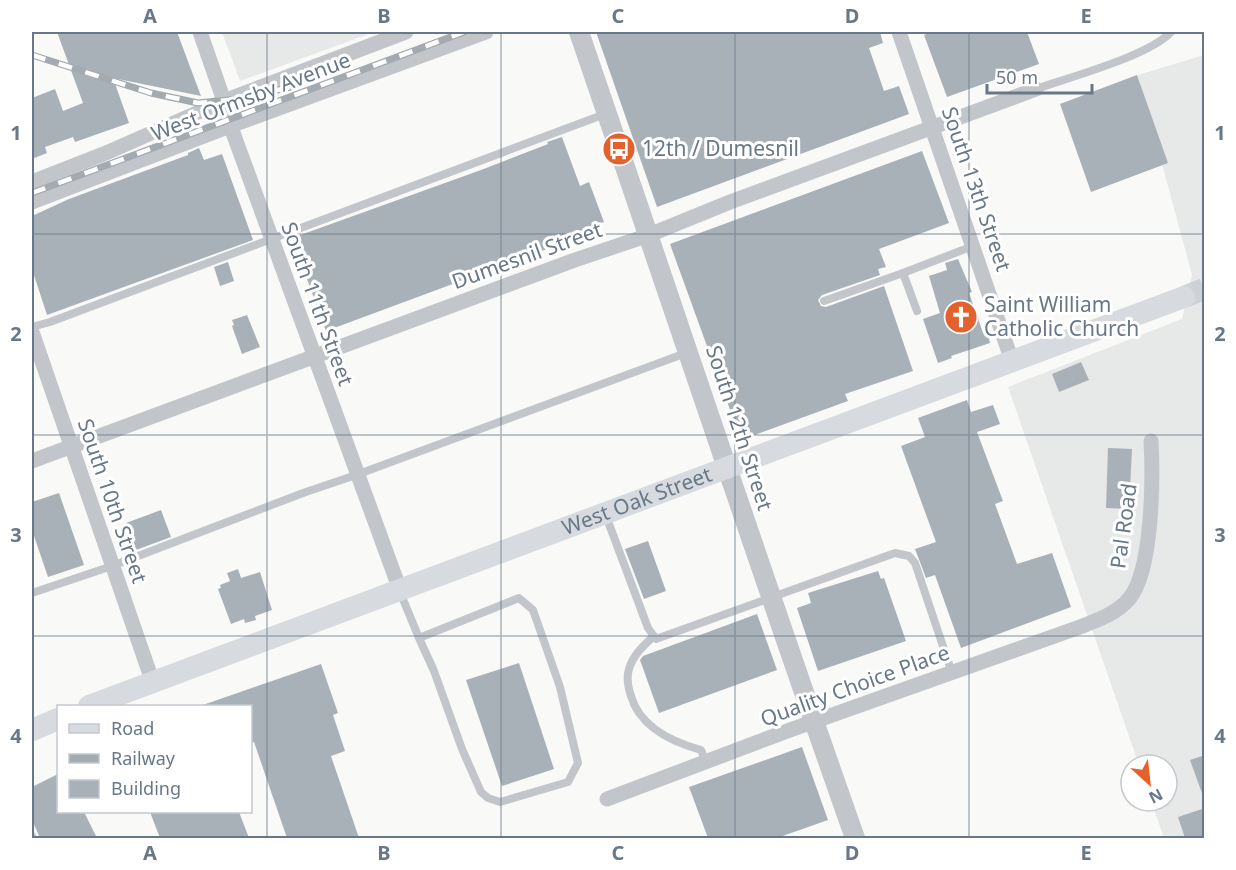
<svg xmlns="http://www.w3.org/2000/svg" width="1236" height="870" font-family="'Noto Sans',sans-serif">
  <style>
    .built { fill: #e7e8e8 }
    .building { fill: #a9b1b8 }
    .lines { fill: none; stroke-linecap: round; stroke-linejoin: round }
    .secondary-tunnel { stroke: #ced2d6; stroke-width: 22; stroke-dasharray: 22 11; stroke-linecap: butt }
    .service { stroke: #c2c6cb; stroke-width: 8 }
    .minor { stroke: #c2c6cb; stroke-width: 15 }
    .tertiary { stroke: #c2c6cb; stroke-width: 20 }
    .secondary { stroke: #d7dbdf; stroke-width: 22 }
    .rail-casing { stroke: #a3aab0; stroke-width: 7 }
    .rail { stroke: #fff; stroke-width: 4.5; stroke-dasharray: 14; stroke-linecap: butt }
    .grid { fill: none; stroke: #687888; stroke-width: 1.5; stroke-opacity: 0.55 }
    .labels { text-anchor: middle; stroke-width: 6; stroke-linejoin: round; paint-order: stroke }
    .street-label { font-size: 21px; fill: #687888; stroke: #fff }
    .poi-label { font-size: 21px; fill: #687888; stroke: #fff; text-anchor: start }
    .neatline { fill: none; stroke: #687888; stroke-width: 2 }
    .grid-label { font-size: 20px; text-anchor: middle; font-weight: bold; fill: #687888 }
  </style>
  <rect width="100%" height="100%" fill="#f9f9f7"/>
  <g class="built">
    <polygon points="222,32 374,32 240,81"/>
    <polygon points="1204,55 1204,838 1164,838 1151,801 1167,801 1167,765 1139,765 1008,387 1182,319 1192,275 1138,75"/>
  </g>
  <g class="building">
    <polygon points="57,32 177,32 201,96 113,78 129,123 75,142 73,137 45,147 47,153 32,159 32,98 55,89 63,111 83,103"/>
    <polygon points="596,32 880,32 883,43 869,48 884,91 899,86 909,114 657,207"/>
    <polygon points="932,32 1027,32 1039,64 947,97 924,35"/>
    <polygon points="1137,75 1168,163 1091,192 1060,104"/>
    <polygon points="562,137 580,186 589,182 604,222 594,225 598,234 583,239 582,236 326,331 292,238 481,170 548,144 547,142"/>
    <polygon points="199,148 204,160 222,154 253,240 47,315 32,269 32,216 69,199 188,155 188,153"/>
    <polygon points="922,151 949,223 879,249 886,267 878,269 880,275 822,295 818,300 821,306 826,307 884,286 913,371 845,394 848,401 741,440 670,244"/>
    <polygon points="958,259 972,292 969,293 983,333 987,331 990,343 951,356 952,358 938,363 923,319 940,313 929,276 947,270 945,263"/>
    <polygon points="228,262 234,281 220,286 214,267"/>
    <polygon points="247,315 260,347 242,354 232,326 234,325 232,320"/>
    <polygon points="1081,362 1089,380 1059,392 1052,374"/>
    <polygon points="967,400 971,412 993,405 1000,424 977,432 1003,501 995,504 1017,564 1052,553 1071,607 961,648 935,575 926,578 915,549 936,542 901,446 925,437 918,418"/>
    <polygon points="1108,448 1132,449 1129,509 1106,508"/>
    <polygon points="59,493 84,565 48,577 32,530 32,502"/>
    <polygon points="161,510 171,537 136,550 126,523"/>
    <polygon points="648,541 666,591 644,599 625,549"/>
    <polygon points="238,569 241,578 260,572 272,610 255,616 256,620 245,623 244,619 231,624 218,589 221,588 220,585 230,581 227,573"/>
    <polygon points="878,571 881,579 884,578 906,641 818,671 797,608 811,603 808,593"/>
    <polygon points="757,614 777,670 659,713 640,660 643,656"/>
    <polygon points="519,663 554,769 502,786 466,680"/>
    <polygon points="321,664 338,713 333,715 345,751 331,756 359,838 287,838 254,742 250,743 250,706 203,706 203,705"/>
    <polygon points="802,747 828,820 777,838 708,838 689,787"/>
    <polygon points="1202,756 1204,763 1204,796 1203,796 1190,760"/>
    <polygon points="58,774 58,812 84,812 97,838 40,838 32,820 32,787"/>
    <polygon points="1202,809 1204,815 1204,838 1185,838 1178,817"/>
    <polygon points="150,812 239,812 249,838 160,838"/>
  </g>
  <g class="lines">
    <polyline class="secondary-tunnel" points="1184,297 1204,289"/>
    <g class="service">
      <path d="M1036 89C1070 77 1149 56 1171 32"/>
      <polyline points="824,301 903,273"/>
      <polyline points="917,311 903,273 973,246"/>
      <polyline points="32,327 50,322 605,114"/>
      <polyline points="606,516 648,628 656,639 895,553 909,556 915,563 952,673"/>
      <polyline points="400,592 419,638 519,598 533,610 560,687 578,763 568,782 500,802 488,798 481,792 462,749 434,671 419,638"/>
      <polyline points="32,593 112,566 303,493 356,475 686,353"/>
      <path d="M654 636C644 645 633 655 629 669 626 678 628 687 631 696 640 727 672 742 701 750L706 762"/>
      <polyline points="32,836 33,838"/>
    </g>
    <g class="minor">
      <polyline points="200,32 224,101 228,119 400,590"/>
      <polyline points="899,32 1012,361"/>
      <polyline points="32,182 106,153 224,101 406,32"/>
      <polyline points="32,202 230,126 486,32"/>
      <polyline points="32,332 153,683"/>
      <polyline points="32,461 575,260 649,235 730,202 1036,89"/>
      <path d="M607 799 790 730 1077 628C1095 621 1115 615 1129 599 1153 570 1153 478 1151 441"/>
    </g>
    <path class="tertiary" d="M579 32C671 300 760 570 855 838"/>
    <g class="secondary">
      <path id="s1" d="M89 706 1184 297"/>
      <polyline points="32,730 58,719"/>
    </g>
    <defs>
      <g id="rail">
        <polyline points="32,55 151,93 198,103 239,99 299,85"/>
        <polyline points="32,193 464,32"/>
      </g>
    </defs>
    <use href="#rail" class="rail-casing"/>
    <use href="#rail" class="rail"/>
  </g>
  <path class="grid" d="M267 32V838M501 32V838M735 32V838M969 32V838M32 234H1204M32 435H1204M32 636H1204"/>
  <defs>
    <symbol id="bus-disc" viewBox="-11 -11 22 22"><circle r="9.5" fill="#e3612d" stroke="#fff"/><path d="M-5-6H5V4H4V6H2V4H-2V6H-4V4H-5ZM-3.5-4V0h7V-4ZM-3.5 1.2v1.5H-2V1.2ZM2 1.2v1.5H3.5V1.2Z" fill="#fff"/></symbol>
    <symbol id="church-disc" viewBox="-11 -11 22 22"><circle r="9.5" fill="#e3612d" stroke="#fff"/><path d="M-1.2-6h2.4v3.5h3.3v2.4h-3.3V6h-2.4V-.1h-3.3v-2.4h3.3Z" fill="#fff"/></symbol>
  </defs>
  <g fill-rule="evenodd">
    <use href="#bus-disc" x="600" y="130" width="38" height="38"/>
    <use href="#church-disc" x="942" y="298" width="38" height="38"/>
  </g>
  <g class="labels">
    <g class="street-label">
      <text transform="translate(251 97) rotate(-21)" y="7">West Ormsby Avenue</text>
      <text transform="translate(976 189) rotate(71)" y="7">South 13th Street</text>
      <text transform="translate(527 256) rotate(-20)" y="7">Dumesnil Street</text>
      <text transform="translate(317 304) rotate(70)" y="7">South 11th Street</text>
      <text transform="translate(739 428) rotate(72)" y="7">South 12th Street</text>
      <text transform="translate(112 501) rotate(71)" y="7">South 10th Street</text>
      <text dy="7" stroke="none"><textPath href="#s1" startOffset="585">West Oak Street</textPath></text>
      <text transform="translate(1124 526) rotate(-82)" y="7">Pal Road</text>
      <text transform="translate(855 686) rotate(-20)" y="7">Quality Choice Place</text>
    </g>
    <g class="poi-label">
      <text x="642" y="156">12th / Dumesnil</text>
      <text x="984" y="312">Saint William<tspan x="984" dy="24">Catholic Church</tspan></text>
    </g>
  </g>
  <rect width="1236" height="870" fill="none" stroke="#ffffff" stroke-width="66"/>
  <rect x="57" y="705" width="195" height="108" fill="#ffffff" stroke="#c3c9cf" stroke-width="1.5"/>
  <rect x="69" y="724" width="30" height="9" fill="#d7dbdf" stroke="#c3c9cf" stroke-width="1.5"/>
  <text x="111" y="735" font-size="18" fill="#687888">Road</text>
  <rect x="69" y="754" width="30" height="9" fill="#a3aab0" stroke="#c3c9cf" stroke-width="1.5"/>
  <text x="111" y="765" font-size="18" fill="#687888">Railway</text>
  <rect x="69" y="780" width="30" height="18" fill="#a9b1b8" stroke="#c3c9cf" stroke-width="1.5"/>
  <text x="111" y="795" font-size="18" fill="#687888">Building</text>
  <g transform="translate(1149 783) rotate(153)"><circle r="28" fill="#ffffff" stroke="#c3c9cf" stroke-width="1.5"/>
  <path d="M0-4.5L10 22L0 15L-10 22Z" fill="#e3612d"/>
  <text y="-9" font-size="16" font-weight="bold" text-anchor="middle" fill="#687888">N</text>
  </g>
  <path d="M987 84v9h105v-9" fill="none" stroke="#687888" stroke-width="3"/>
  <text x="996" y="84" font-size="18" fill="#687888" stroke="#ffffff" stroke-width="4.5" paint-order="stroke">50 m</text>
  <rect x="33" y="33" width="1170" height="804" class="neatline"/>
  <g class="grid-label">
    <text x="150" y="23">A</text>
    <text x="384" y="23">B</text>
    <text x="618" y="23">C</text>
    <text x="852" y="23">D</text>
    <text x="1086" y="23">E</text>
    <text x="16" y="140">1</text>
    <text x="1220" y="140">1</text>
    <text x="16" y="341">2</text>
    <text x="1220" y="341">2</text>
    <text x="16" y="542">3</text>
    <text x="1220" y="542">3</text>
    <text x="16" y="743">4</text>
    <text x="1220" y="743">4</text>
    <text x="150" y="860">A</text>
    <text x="384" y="860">B</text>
    <text x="618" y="860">C</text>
    <text x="852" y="860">D</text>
    <text x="1086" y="860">E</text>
  </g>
</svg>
